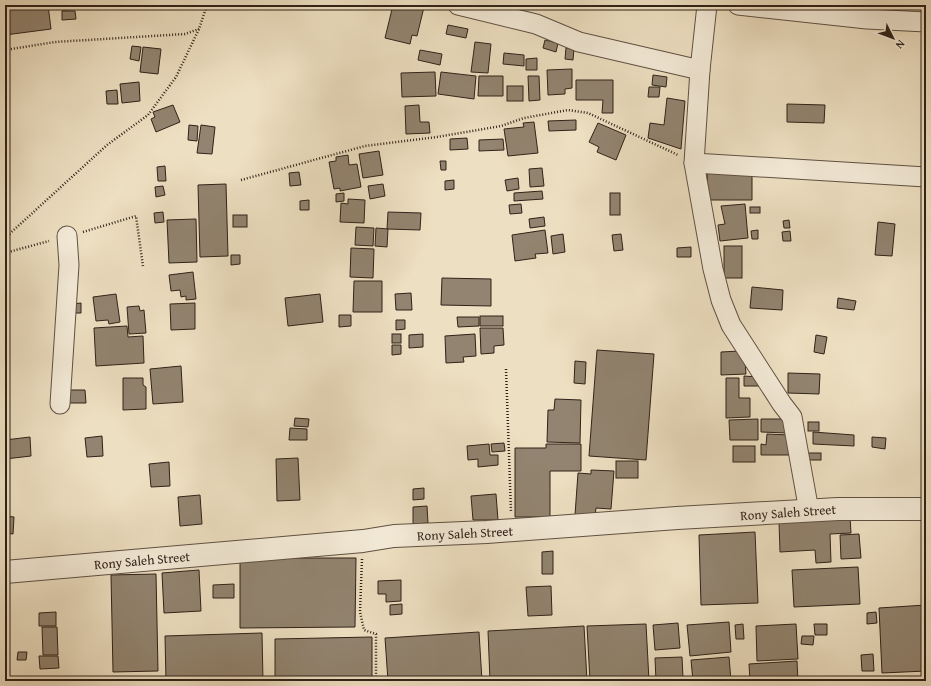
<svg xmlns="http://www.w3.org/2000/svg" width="931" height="686" font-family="'Gentium Book Plus',serif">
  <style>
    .building { fill: #928470; stroke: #302219 }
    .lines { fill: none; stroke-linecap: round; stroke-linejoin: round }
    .minor-casing { stroke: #5f5143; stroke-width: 21 }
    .tertiary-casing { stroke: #5f5143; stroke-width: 24 }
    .path { stroke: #302219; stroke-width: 2.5; stroke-dasharray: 1 2; stroke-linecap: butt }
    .minor { stroke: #f3ead7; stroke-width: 19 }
    .tertiary { stroke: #f3ead7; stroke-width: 22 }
    .labels { text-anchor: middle; stroke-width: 4; stroke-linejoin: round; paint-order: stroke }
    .street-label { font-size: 13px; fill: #302219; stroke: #f3ead7 }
  </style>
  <rect width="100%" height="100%" fill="#eddfc1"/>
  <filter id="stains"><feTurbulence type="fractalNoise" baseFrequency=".005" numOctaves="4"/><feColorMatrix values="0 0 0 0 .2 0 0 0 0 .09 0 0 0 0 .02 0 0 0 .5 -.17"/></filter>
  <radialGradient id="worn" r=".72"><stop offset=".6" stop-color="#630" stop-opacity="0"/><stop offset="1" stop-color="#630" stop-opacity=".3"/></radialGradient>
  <g class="building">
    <polygon points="5,5 48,5 51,29 5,35"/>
    <polygon points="61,5 82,5 82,9 62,10"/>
    <polygon points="393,5 416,5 424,7 417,36 412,35 410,44 385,38"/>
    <polygon points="62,11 75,11 76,19 62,20"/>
    <polygon points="448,25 468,29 466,38 446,34"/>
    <polygon points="545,40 558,43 556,52 543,48"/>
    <polygon points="475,42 491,44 488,73 471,72"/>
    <polygon points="132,46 141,47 139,61 130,59"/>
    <polygon points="143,47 161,49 158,74 140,72"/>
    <polygon points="566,48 574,48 573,60 565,59"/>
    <polygon points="420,50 442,54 440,65 418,60"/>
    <polygon points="504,53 524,55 524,66 503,64"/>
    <polygon points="537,58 537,70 526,70 526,59"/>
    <polygon points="572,69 572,88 565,89 565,94 548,95 547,70"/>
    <polygon points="435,72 436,96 402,97 401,73"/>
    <polygon points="441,72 476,76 474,99 438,94"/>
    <polygon points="653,75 667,77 666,87 652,85"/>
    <polygon points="479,76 503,76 503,96 478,96"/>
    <polygon points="528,76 539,76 540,100 529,101"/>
    <polygon points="576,80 613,80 613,113 602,113 603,100 576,100"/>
    <polygon points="139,82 140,101 122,103 120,84"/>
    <rect x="507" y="86" width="16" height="15"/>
    <polygon points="649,87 660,87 659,97 648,97"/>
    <polygon points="117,90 118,104 107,104 106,91"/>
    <polygon points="667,98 685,101 681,149 648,138 650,123 664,125"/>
    <polygon points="787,104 825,105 824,123 787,122"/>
    <polygon points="173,105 180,122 156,132 151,119 155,117 153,112"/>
    <polygon points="419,105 420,122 429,122 430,133 406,134 405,106"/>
    <polygon points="576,120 576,130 549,131 548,121"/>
    <polygon points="534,122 538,153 508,156 504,129 524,127 523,123"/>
    <polygon points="598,123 626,135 616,160 597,152 599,147 589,142"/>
    <polygon points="189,125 198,126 197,141 188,140"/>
    <polygon points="201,125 215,127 212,154 197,153"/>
    <polygon points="467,138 468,149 450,150 450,139"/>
    <polygon points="503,139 504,150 479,151 479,140"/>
    <polygon points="379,151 383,175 363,178 359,154"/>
    <polygon points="348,155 349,165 357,164 361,187 340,191 340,188 334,189 329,162 336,161 336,157"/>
    <polygon points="440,161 446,161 446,170 441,170"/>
    <polygon points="165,166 166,181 158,181 157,167"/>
    <polygon points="542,168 544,186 530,187 529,169"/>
    <polygon points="707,170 752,170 752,200 708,200"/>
    <polygon points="299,172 301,185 290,186 289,173"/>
    <polygon points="518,178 519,189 507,191 505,180"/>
    <polygon points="454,180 454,189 445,190 445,181"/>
    <polygon points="226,184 228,256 200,257 198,185"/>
    <polygon points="383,184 385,196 370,199 368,186"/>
    <polygon points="163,186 165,195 156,197 155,187"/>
    <polygon points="542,191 543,199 514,201 514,193"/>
    <polygon points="344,193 344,201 336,202 336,194"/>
    <rect x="610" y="193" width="10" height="22"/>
    <polygon points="348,199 365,200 364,223 340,222 341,203 348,204"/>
    <polygon points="309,200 309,210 300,210 300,201"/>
    <polygon points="521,204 522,213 510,214 509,205"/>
    <polygon points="745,204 748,238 720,241 718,225 725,224 721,206"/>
    <rect x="750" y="207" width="10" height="6"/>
    <polygon points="163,212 164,222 155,223 154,213"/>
    <polygon points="388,212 421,213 420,230 387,229"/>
    <rect x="233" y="215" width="14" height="12"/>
    <polygon points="544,217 545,226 530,228 529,219"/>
    <polygon points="196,219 197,262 169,263 167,220"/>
    <polygon points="789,220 790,228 784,228 783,221"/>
    <polygon points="878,222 895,224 892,256 875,255"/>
    <polygon points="356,227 374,228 373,246 355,245"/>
    <polygon points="376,228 388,229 387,247 375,246"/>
    <polygon points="545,230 548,253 535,254 536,258 515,261 512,235"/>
    <polygon points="758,230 758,239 752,239 751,231"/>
    <polygon points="790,231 791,241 783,241 782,232"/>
    <polygon points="563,234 565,252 553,254 551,236"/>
    <polygon points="621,234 623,250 614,251 612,235"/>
    <rect x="724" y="246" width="18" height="32"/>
    <polygon points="691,247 691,257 677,257 677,248"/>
    <polygon points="351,248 374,249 373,278 350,277"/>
    <polygon points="231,255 240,255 240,264 231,265"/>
    <polygon points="193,272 196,299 186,300 186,296 181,297 180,290 171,291 169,275"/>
    <polygon points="442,278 491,279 491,306 441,305"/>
    <polygon points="354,281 382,281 382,312 353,312"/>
    <polygon points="752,287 783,290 782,310 750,308"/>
    <polygon points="411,293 412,310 396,310 395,294"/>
    <polygon points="116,294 120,322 109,324 108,320 96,321 93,297"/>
    <polygon points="320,294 323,322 288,326 285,298"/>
    <polygon points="838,298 856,301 854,310 837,308"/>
    <polygon points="81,303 81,313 72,313 72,304"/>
    <polygon points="195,303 195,329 171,330 170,304"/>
    <polygon points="139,306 140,311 144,310 146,333 129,334 127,307"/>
    <polygon points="339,315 351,315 351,326 339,327"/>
    <rect x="480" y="316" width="23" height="10"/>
    <polygon points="457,317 479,317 479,326 458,327"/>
    <polygon points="396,320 405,320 405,329 396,330"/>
    <polygon points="127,326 128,337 143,336 144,363 96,366 94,328"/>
    <polygon points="480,328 503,328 504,345 494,346 494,353 481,354"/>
    <rect x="392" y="334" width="9" height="9"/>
    <polygon points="423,334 423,347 409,348 409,335"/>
    <polygon points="475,334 476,356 463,357 464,362 446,363 445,336"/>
    <polygon points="816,335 827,337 824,354 814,352"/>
    <polygon points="392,345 401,345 401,354 392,355"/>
    <polygon points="597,350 654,354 646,460 589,456"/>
    <polygon points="740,351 745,360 746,374 721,375 721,352"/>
    <polygon points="575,361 586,362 585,384 574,383"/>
    <polygon points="181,366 183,402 153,404 150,369"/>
    <polygon points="788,373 820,374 819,394 788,393"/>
    <polygon points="744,376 757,377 762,386 744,386"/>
    <polygon points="123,378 143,378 143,385 146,387 146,409 123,410"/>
    <polygon points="726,378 739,378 739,398 750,398 750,417 726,418"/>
    <polygon points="69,390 85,390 86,403 69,403"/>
    <polygon points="555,399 581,400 580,443 547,442 548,410 554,410"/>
    <polygon points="295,418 309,419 308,427 294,426"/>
    <polygon points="758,419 758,440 730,440 729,420"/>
    <polygon points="761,419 787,419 787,433 761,432"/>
    <rect x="808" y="422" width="11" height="9"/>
    <polygon points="290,428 307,429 307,440 289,440"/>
    <polygon points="813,432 854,435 854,446 813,444"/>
    <polygon points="767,434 789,435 789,455 761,455 761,444 766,445"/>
    <polygon points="102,436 103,456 87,457 85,438"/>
    <polygon points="30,437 31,456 5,459 5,440"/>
    <polygon points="872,437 886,438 885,449 872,447"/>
    <polygon points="504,443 505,451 492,452 491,444"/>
    <polygon points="489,444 490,455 498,455 498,465 478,467 478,459 468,460 467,446"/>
    <polygon points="546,444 581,444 581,471 550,471 550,517 515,517 515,448 546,448"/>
    <rect x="733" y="446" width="22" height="16"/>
    <rect x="808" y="453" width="13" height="7"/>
    <polygon points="298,458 300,500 277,501 276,459"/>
    <rect x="616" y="461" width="22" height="17"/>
    <polygon points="169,462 170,486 151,487 149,464"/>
    <polygon points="591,470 614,471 611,509 596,508 595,516 575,515 578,473 591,474"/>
    <polygon points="424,488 424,499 413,500 413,489"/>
    <polygon points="496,494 498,520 473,520 471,496"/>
    <polygon points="200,495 202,524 180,526 178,497"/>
    <polygon points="427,506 428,523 413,524 413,507"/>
    <polygon points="5,516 14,517 13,534 5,533"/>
    <polygon points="850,517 851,533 830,534 831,562 816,563 815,550 780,552 779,521"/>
    <polygon points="755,532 758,603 701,605 699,535"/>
    <polygon points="859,534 861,558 841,559 840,535"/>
    <polygon points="553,551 553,574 542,574 542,552"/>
    <polygon points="240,558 356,558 355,627 240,628"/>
    <polygon points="858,567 860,604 794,607 792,570"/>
    <polygon points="199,570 201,611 164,613 162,573"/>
    <polygon points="156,574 158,671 113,672 111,575"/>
    <polygon points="401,580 401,601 386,602 386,594 378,594 378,581"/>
    <polygon points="234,584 234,598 213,598 213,585"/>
    <polygon points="551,586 552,615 528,616 526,587"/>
    <polygon points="402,604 402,614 390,615 390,605"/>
    <polygon points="926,605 926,671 882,673 879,608"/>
    <polygon points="56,612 56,626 39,626 39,613"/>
    <polygon points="876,612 877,623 867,624 867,613"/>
    <polygon points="729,622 731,652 690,656 687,625"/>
    <polygon points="678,623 680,648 655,650 653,625"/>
    <polygon points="646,624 649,681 590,681 587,626"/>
    <polygon points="743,624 744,639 736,639 735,625"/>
    <polygon points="796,624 798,659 757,661 756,626"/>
    <polygon points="814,624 827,624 827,635 815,635"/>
    <polygon points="584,626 587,681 490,681 488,631"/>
    <polygon points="42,627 57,627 58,655 43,655"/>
    <polygon points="479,632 482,681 388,681 385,638"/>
    <polygon points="262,633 263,681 166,681 165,636"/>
    <polygon points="802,636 814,636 813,645 801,644"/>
    <polygon points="372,637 372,681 275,681 275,639"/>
    <polygon points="18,652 27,652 26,660 17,660"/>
    <polygon points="873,654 874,671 862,671 861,655"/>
    <polygon points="39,656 58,656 59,668 40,669"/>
    <polygon points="682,657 683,678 681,678 681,681 656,681 655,658"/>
    <polygon points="729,657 731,681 693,681 691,660"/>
    <polygon points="797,661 798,681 750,681 749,664"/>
  </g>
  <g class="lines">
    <defs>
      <g id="minor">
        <polyline points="458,5 536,24 579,42 700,70"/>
        <polyline points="707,5 700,70 694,163 713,269 721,300 731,325 782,404 792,417 809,511"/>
        <polyline points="738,5 867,19 926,22"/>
        <polyline points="694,163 926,177"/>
        <polyline points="60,404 69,265 67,236"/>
      </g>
      <polyline id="tertiary" points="5,572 363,541 394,536 487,532 677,518 838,509 926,509"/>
    </defs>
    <use href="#minor" class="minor-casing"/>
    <use href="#tertiary" class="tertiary-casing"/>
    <g class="path">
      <polyline points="5,50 55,42 185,34 199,29"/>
      <polyline points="241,180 365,146 437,137 501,126 524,118 568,110 588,113 678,155"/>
      <polyline points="83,232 136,216 143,266"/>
      <polyline points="5,238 107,145 148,115 176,77 199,29 207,5"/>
      <polyline points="5,253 49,241"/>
      <polyline points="506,369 511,512"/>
      <polyline points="362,559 360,612 364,630 376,634 376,681"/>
    </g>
    <use href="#minor" class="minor"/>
    <use href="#tertiary" class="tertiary"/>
  </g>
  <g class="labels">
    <g class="street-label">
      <text transform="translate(788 512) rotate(-4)" y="5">Rony Saleh Street</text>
      <text transform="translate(465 533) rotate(-3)" y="5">Rony Saleh Street</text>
      <text transform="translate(142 560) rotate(-5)" y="5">Rony Saleh Street</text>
    </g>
  </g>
  <rect width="931" height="686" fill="none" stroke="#eddfc1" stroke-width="20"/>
  <rect x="6" y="6" width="919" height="674" fill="none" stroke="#302219" stroke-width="2"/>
  <rect x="10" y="10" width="911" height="666" fill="none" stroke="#302219"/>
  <g transform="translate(893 38) rotate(132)" stroke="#f3ead7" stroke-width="3" paint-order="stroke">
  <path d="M0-3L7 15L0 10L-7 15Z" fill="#302219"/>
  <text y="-6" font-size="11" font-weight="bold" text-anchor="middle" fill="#302219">N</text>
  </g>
  <rect width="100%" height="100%" filter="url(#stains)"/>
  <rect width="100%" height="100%" fill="url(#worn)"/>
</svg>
